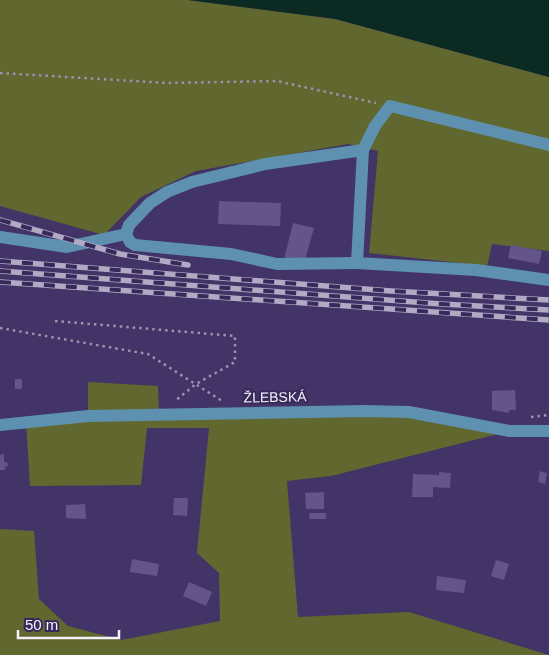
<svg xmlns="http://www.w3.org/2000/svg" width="549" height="655" font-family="Arial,sans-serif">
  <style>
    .green { fill: #60672f }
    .water { fill: #0a2a22 }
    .building { fill: #63558a }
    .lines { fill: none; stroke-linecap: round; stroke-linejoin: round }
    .path { stroke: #9b93b2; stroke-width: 2.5; stroke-dasharray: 2.5 4; stroke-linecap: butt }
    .minor { stroke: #5d91af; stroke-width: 12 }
    .rail-casing { stroke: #b1aac5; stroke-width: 5.5 }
    .rail { stroke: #38295a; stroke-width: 4; stroke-dasharray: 11; stroke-linecap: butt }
    .labels { text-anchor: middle; stroke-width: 4; stroke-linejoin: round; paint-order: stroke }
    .street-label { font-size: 14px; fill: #f4f2fe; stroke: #38295a }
  </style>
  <rect width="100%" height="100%" fill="#423466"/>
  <g class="green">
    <polygon points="0,0 188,0 335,19 549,77 549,251 492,244 487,266 369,253 378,151 348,144 196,171 141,197 104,235 0,206"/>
    <polygon points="88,382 158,386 159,414 364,411 510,431 331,476 287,481 298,617 409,612 549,655 0,655 0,529 34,531 39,599 68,626 121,640 220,621 219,573 197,553 209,428 147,428 141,485 30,486 26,422 88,416"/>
  </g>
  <polygon class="water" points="188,0 549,0 549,77 336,19"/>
  <g class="building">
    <polygon points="219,201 281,203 280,226 218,224"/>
    <polygon points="293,223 314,228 304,264 284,259"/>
    <polygon points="511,245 542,251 539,264 508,258"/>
    <rect x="15" y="379" width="7" height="10"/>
    <polygon points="515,390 516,410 509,410 509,413 492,410 492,391"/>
    <polygon points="4,454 4,462 7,462 8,466 5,467 5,470 0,470 0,455"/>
    <polygon points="540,471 547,473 545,484 538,482"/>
    <polygon points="439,472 451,473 450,488 433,487 433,497 412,497 413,474 439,475"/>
    <polygon points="324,492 324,509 306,509 305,493"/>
    <polygon points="174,498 188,498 187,516 173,515"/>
    <polygon points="85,504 86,519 66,518 66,505"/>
    <polygon points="309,513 326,513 326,519 310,519"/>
    <polygon points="132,559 159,564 157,576 130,572"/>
    <polygon points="496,560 509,564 504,580 491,576"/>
    <polygon points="437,576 466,580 464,593 436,590"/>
    <polygon points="189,582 212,592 206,606 183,596"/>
  </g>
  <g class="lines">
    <g class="path">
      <polyline points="0,73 167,83 277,81 376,103"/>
      <polyline points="55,321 235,336 235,362 196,384 175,401"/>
      <polyline points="0,328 148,354 222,401"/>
      <polyline points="531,417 549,415"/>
    </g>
    <g class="minor">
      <polyline points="549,145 390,106 375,126 363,150 357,263 476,270 549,280"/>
      <polyline points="0,237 67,247 126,234"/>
      <polyline points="357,263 277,264 231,254 135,245 130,242 126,234 129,225 150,203 167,192 192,182 265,164 363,150"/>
      <polyline points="0,425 88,416 364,411 409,412 510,431 549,431"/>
    </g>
    <defs>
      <g id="rail">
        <polyline points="0,220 120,254 188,265"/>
        <polyline points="0,261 391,291 549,300"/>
        <polyline points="0,271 441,304 549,310"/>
        <polyline points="0,282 549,320"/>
      </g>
    </defs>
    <use href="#rail" class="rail-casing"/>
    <use href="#rail" class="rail"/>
  </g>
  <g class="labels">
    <g class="street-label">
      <text transform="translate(275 397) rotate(-1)" y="5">ŽLEBSKÁ</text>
    </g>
  </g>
  <path d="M18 630v8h101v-8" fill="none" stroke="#f4f2fe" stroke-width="2.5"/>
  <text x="25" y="630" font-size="15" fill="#f4f2fe" stroke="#38295a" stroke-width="4" paint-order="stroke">50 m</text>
</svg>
